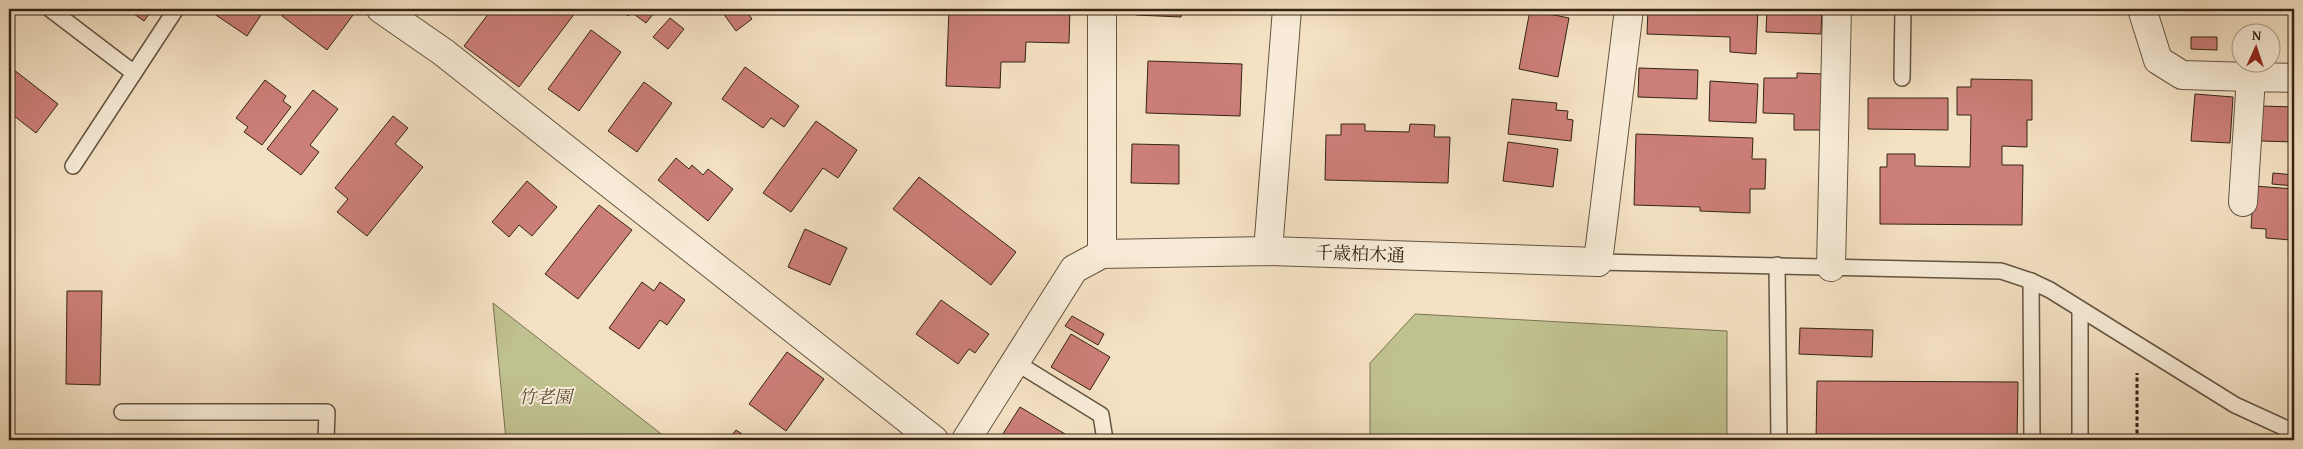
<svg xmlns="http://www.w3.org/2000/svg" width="2303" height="449" font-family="'Gentium Book Plus','Noto Serif JP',serif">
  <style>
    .park { fill: #c0c190; stroke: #7a7352 }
    .building { fill: #cc7e78; stroke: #342514 }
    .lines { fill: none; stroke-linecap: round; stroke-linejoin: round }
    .service-casing { stroke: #645440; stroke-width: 18 }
    .minor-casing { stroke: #645440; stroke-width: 30 }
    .tertiary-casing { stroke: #645440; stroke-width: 30 }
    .path { stroke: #342514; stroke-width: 3; stroke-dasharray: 4 2.5; stroke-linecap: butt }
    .service { stroke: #f8ecd8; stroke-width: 15 }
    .minor { stroke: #f8ecd8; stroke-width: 28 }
    .tertiary { stroke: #f8ecd8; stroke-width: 28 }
    .labels { text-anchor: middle; stroke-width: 4; stroke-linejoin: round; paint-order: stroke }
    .street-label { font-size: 18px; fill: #342514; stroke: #f8ecd8 }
    .park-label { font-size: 18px; font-style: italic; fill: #574c33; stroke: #f8ecd8 }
  </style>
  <rect width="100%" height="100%" fill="#f4e1c3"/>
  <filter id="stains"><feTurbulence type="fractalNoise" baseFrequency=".004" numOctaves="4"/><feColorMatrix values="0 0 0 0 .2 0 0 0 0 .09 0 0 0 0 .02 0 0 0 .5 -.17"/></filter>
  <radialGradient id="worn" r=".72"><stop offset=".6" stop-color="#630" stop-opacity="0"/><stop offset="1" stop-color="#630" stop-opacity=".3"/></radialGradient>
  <g class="park">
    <polygon points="493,303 669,440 506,440"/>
    <polygon points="1415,314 1727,331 1727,440 1370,440 1370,363"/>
  </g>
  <g class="building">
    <polygon points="127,9 153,9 144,21"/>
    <polygon points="207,9 265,9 247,36"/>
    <polygon points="287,9 345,9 353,15 327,50 282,16"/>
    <polygon points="492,9 569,9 575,13 519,87 464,46"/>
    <polygon points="618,9 657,9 646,23 631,12 628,16"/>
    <polygon points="720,9 745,9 752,19 736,31"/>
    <polygon points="949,9 1070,9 1069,43 1026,42 1025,62 1001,62 1000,88 946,86"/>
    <polygon points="1136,9 1182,9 1181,17 1136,15"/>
    <polygon points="1198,9 1238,9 1237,12"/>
    <polygon points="1648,9 1758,9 1756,54 1730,52 1730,37 1647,34"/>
    <polygon points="1767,9 1822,9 1821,34 1766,32"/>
    <polygon points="1530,10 1569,18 1558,77 1519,69"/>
    <polygon points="670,18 684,29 668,49 653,37"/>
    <polygon points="591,30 621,52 579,111 548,89"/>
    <polygon points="2191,37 2217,37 2217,50 2191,49"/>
    <polygon points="1148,61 1242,64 1240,116 1146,113"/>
    <polygon points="9,66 58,104 36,133 9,112"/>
    <polygon points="745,67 799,106 784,127 771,118 763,128 722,99"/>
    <polygon points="1639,68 1698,70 1697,99 1638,97"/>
    <polygon points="1797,73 1823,74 1822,130 1794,130 1794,114 1763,113 1764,78 1797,78"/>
    <polygon points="1971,79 2032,80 2032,120 2027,120 2027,147 2002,146 2002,165 2023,165 2022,225 1880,224 1880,167 1887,167 1887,154 1915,154 1915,166 1970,167 1971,115 1957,115 1957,87 1971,87"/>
    <polygon points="265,80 286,96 283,101 291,107 262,145 244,132 248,127 236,118"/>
    <polygon points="1710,81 1758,84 1756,123 1709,121"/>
    <polygon points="644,82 672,103 637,152 608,131"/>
    <polygon points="313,90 338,109 310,145 319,152 301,175 267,149"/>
    <polygon points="2195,94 2233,97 2230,143 2191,141"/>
    <polygon points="1868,98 1948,98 1948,130 1868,129"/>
    <polygon points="1512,99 1557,103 1556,110 1568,111 1567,119 1573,120 1571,141 1508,134"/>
    <polygon points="2262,106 2294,107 2294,142 2261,141"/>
    <polygon points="393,116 408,128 395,144 423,167 367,236 337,212 348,199 335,188"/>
    <polygon points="816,121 857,150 838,178 823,168 791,212 763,193"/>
    <polygon points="1341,124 1365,124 1365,131 1409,132 1410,124 1435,125 1434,137 1450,137 1448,183 1325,180 1326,135 1341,135"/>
    <polygon points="1636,134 1753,138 1752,159 1766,159 1765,189 1750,189 1750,213 1700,211 1700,207 1634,205"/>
    <polygon points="1508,142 1558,149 1553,187 1503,181"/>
    <polygon points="1132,144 1179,145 1179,184 1131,183"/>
    <polygon points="676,158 689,169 692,165 703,175 708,169 733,189 708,221 658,180"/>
    <polygon points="2273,173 2294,175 2294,186 2272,184"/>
    <polygon points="919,177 1016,252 991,285 893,209"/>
    <polygon points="527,181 557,207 532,236 519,225 509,237 492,222"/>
    <polygon points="2254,186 2294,189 2291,240 2266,238 2266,229 2251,228"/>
    <polygon points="599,205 632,230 578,299 545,274"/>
    <polygon points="805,229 847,248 830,285 788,267"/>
    <polygon points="642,282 654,291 660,282 685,300 667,325 660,320 639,349 609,328"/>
    <polygon points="67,291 102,291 100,385 66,384"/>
    <polygon points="941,300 989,334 975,353 969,349 958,364 916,334"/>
    <polygon points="1072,316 1104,334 1098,345 1065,326"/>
    <polygon points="1800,328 1873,330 1872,357 1799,354"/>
    <polygon points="1071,334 1110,357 1090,390 1051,367"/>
    <polygon points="787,352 824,379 786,431 749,404"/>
    <polygon points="1817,381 2018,382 2017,440 1816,440"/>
    <polygon points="1020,407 1075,440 999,440"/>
    <polygon points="736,430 751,440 728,440"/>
  </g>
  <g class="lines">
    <defs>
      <g id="service">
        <polyline points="50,9 134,73"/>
        <polyline points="1902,78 1903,9"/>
        <polyline points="73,166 176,9"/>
        <polyline points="1598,262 2001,271 2031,281 2050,290 2235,405 2294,432"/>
        <polyline points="1777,265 1779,440"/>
        <polyline points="2031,281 2032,440"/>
        <polyline points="1015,362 1101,415 1105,440"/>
        <polyline points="122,412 327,412 326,440"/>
        <polyline points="2080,440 2080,309"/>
      </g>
      <g id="minor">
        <polyline points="381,9 443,52 934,440"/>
        <polyline points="1102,9 1102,254"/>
        <polyline points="2142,9 2158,60 2182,75 2251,77"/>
        <polyline points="2243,202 2251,77 2294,78"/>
        <polyline points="1268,251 1287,9"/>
        <polyline points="1831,267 1837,9"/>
      </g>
      <polyline id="tertiary" points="966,440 1074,269 1102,254 1268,251 1598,262 1629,9"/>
    </defs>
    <use href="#service" class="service-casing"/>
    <use href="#minor" class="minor-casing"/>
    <use href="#tertiary" class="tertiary-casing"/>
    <polyline class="path" points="2137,440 2137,373"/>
    <use href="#service" class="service"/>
    <use href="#minor" class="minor"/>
    <use href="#tertiary" class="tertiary"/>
  </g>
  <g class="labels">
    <g class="street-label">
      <text transform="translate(1360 254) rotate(2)" y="6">千歳柏木通</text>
    </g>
    <g class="park-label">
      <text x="545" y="403">竹老園</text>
    </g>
  </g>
  <rect width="2303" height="449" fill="none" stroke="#f4e1c3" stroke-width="30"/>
  <rect x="10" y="10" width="2283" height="429" fill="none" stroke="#342514" stroke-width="2.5"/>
  <rect x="15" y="15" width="2273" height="419" fill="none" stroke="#342514"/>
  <g transform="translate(2256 48) rotate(3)"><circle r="24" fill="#f8ecd8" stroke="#aa9c8a"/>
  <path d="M0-4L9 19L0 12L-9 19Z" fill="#8f2418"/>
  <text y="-8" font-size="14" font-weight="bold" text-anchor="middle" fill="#342514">N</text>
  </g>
  <rect width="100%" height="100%" filter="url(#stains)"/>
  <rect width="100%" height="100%" fill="url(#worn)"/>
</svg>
